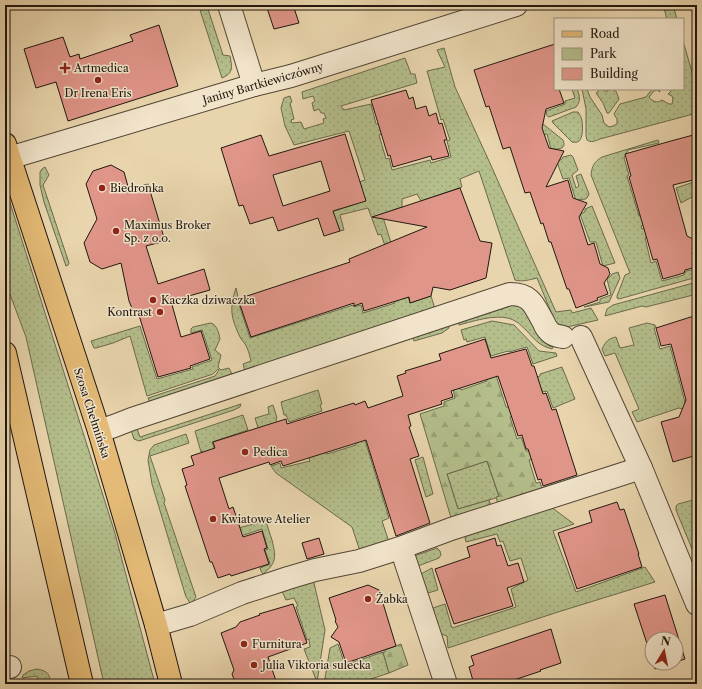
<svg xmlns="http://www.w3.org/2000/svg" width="702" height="689" font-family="'Libre Caslon Text',serif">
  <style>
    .green { fill: url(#green-dots); stroke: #6a6a4d }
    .forest { fill: url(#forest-firs); stroke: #6a6a4d }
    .building { fill: #e09589; stroke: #20170f; fill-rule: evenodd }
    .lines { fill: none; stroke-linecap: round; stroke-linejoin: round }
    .minor-casing { stroke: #524636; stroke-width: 24 }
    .major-casing { stroke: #20170f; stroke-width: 24 }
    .minor { stroke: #f1e4ca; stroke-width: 22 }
    .major { stroke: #e4ba76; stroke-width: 22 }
    .poi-dot { fill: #8f2418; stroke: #f1e4ca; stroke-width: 1.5 }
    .labels { text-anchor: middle; stroke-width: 3; stroke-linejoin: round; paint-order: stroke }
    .poi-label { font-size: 11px; fill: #20170f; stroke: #f1e4ca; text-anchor: start }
    .street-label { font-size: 11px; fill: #20170f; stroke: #f1e4ca }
  </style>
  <defs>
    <pattern id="green-dots" width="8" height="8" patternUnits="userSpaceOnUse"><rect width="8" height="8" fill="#b4be8b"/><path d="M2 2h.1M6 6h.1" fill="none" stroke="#9aa377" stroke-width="1.8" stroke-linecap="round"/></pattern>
    <pattern id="forest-firs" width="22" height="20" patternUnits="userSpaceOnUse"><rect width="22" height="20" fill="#b4be8b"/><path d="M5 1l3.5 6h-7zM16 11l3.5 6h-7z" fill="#9aa377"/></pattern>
  </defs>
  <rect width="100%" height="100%" fill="#e9d5ad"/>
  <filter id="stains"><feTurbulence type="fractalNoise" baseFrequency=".005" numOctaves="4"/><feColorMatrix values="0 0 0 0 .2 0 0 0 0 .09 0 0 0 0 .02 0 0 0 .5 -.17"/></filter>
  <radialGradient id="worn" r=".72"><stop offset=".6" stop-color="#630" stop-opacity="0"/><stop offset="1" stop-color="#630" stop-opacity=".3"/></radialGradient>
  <g class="green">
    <polygon points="663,5 673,5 677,19 667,19"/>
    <path d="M207 6 223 55 230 56C232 67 234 73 222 78L199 7Z"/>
    <path d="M683 41 697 89V113L600 139C595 141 591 143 587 140L586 136V109L582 89H587L590 97 602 115 604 123 609 127 613 126 617 124V119L614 114 620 104 646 97 652 89H659L660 92 657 90 654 91 649 97C652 101 657 104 662 100L669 104H672L673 99 672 96 668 94 671 91V89H683Z"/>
    <path d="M444 48 455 87 489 161 556 312 571 310 572 313 591 308 598 320 558 329 537 278C529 280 522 282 515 280L479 171 460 179 462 187 421 201 417 194 402 199V207L382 214 410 303 431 296 435 309 245 371 243 364 251 361C250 357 249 352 247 348 246 344 242 341 240 337 231 318 229 309 236 288L238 297 237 298 250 338 353 305 354 307 361 305 363 313 395 303 391 289 393 270 404 299 406 298 389 258 381 234 378 235 368 208 340 215 344 230 340 231 336 220 326 223 319 216 356 204 359 182 365 180 349 131 294 145 285 126 281 108 284 98 290 96 292 102 290 103 294 119 291 120 292 123 301 122 304 129 324 123 323 119 326 118 324 113H321L319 109 314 111 312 103 315 101 313 96 303 99 302 92 405 58 411 74H415L417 83 341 106 344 110 371 104 376 124H379L382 134 379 135 386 159 389 158 392 170 430 160 431 163 451 157 447 141 450 140 443 119 441 120 427 71 445 67 437 50Z"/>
    <path d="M572 89H577C580 96 581 101 576 107L549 117C546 116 547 114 546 111L565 104V101L575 98Z"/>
    <polygon points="601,89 604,89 604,91 608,91 608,89 614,89 614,91 616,91 619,99 609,113 607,113 603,103 596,93 598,92 598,90"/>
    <path d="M573 112H578C580 115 582 118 582 121 583 126 583 138 579 141 577 143 575 142 572 142L553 123 552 121Z"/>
    <path d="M538 123 543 124 563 140C567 150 558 149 551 149L547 134 535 136Z"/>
    <path d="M658 140 659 143 628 150 624 158 629 175 627 176 639 216 644 215 646 224 641 226 642 229 647 228 649 237 645 238 651 263 656 261 662 281 684 275 686 271 697 269V277L619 299 617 298V296L625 275 630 273 591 175C592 166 594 162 602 157Z"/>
    <polygon points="571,155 573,157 578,170 572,175 576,188 579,186 576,176 581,174 589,194 587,198 583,200 580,199 576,201 569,178 563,179 557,162 562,159 563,157"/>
    <polygon points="45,167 49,175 43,185 69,263 68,265 66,266 44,202 40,185 40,172 42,169"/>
    <polygon points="697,181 697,192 692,197 681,203 676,188"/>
    <polygon points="5,187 114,530 155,684 104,684 26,337 5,281"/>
    <polygon points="592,206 615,263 603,266 596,242 590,242 580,214 585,212 585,209"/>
    <polygon points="618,272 620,278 609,302 584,307 600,302 600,299 611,295 607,279 611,276 612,274"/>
    <polygon points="697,282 697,294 646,307 642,306 605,316 607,309 613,305"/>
    <path d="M504 303 520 306 525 311 544 341 549 346 553 347 552 349C540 346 535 340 527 331 523 328 520 323 515 321 501 312 474 321 459 325L458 319Z"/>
    <polygon points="492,321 514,325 539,351 556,353 557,356 533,364 527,347 509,352 508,351 491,356 485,337 467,342 466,339 464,340 461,330"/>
    <polygon points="447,322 449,328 442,333 414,341 412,334"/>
    <path d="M211 323C217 325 219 333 220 339L215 350 221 355 218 367 221 370 229 368 232 374 150 403 148 398 215 376 219 370 218 369 213 374 147 396 130 336 113 343 96 348H94L91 341 140 326 157 379 193 369 192 367 212 360 202 330 191 333V329L193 327 206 324Z"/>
    <path d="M647 323 655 325 656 327 654 328 660 349 670 346 686 406 683 409 679 408 637 422 632 412 639 409 615 353 605 356 602 349C606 341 608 339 616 337L620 348 634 345 629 328Z"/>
    <polygon points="562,367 575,399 553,408 547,391 542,392 537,377 540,376 540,374"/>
    <polygon points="318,390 322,404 320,405 322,411 289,422 286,415 284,415 281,402"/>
    <polygon points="241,404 240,407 234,410 139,441 134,439 131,430 136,426 140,437"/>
    <polygon points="273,405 277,418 276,419 278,425 259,431 255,418 269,414 268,407"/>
    <polygon points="243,415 248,430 212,442 216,454 205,458 202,451 201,452 195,431"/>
    <polygon points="186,434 189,443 150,456 165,500 164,503 196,597 191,604 186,597 152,484 148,460 150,450 154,445"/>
    <polygon points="364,437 389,518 382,521 389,542 360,551 352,527 276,473 271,466 280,463 281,468 310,461 308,454 325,449 327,454 356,445 355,441"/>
    <polygon points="423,457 433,494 426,497 415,460"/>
    <polygon points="487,461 499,497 458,509 447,474"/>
    <polygon points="697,499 697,561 676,510 676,506 678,504"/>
    <polygon points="547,504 574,524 553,531 576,592 645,567 655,582 558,612 448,648 447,636 439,633 433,618 433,608 445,604 452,628 516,607 511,589 528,580 521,558 510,561 503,541 500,542 497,534 466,542 464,533"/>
    <path d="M266 521C268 528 270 534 272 540 276 556 277 563 263 574L261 571 260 568 270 564 265 550 268 549 262 529 241 536 238 528Z"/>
    <polygon points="437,548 440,551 441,555 439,558 418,566 414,556"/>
    <polygon points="432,568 438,590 428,593 420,584 419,578 421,574"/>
    <polygon points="313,579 325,630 317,682 304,649 310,647 309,639 307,640 296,607 298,606 294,598 286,600 281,589"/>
    <polygon points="338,644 345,665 383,652 389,673 356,684 324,684 330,648"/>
    <path d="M37 669C48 671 50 674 50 684H39L37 676 22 678 23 675 29 671Z"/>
  </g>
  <g class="forest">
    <polygon points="496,375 506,407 510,407 513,416 510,417 517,439 521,437 526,451 530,451 533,459 529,460 536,483 540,482 543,493 499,507 496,497 499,496 487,461 447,474 458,509 489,500 492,509 452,521 420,414 444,406 444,402 455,398 453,389 459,386 461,390 487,381 486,378"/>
    <polygon points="401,644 408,665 389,673 383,652 385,652 385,650"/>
  </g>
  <g class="building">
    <polygon points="266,5 293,5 299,23 274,29"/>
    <polygon points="159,25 178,86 68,121 56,82 36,88 24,49 63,37 70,57 79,54 80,59 133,41 130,35"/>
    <polygon points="555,44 555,89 559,89 564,103 546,109 542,128 549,148 564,151 546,187 568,180 573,198 587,203 579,217 588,245 594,243 600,264 608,268 610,274 604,283 608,294 597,298 598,300 576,308 569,289 567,289 551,242 549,242 543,223 541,224 530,192 525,193 510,147 503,149 489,106 486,107 474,70"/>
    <polygon points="406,90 409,99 413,97 416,109 426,106 429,116 436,113 439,124 442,123 447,140 444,140 449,156 432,160 431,156 393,167 390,155 388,156 371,100"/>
    <path d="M345 134 366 201 333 211 340 231 324 236 318 218 278 231 273 217 250 224 243 205 239 206 221 148 261 135 269 156ZM321 161 330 191 283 206 273 175Z"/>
    <polygon points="697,134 697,179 673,185 687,236 697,241 692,253 696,267 685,270 684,273 663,279 657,259 653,260 629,177 631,176 625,154 671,141"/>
    <polygon points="111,165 124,172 129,190 148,184 165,241 146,246 158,284 204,269 210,290 171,301 181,337 201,331 210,359 190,366 191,368 158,377 138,312 134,313 129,301 121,263 102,269 90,262 84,243 97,219 86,184 93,171"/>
    <polygon points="460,188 480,241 492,243 486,278 450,290 433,287 431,296 410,303 409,297 364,311 362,303 354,306 354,303 251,337 238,299 350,262 349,259 427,227 372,217"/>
    <polygon points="697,315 697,455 673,462 661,422 679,417 686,400 671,344 661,346 656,328"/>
    <polygon points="485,339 491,358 526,349 532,366 534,366 543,394 546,393 552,410 556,409 577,475 543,486 541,479 538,480 528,449 526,449 522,435 518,436 498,376 451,391 453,397 441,401 442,404 408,415 411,426 409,427 419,456 410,459 430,523 396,536 366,440 283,466 281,461 270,465 269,462 219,478 229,509 233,507 243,537 262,531 267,548 264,549 269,564 231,576 230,574 218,578 212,562 210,562 185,486 187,485 182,469 194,465 191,456 215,448 213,442 286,419 287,424 354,403 355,405 365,401 368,408 403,396 397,376 406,373 405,371 441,360 439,354"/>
    <polygon points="617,502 620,510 624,509 639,554 638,554 642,567 577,589 558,533 592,522 589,511"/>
    <polygon points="319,538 324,554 307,559 302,543"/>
    <polygon points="495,538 497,546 501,545 508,566 518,563 524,582 507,588 513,606 454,624 435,569 470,557 467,547"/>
    <polygon points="368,585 379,590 396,646 346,663 339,642 331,637 338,627 335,621 336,620 329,598"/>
    <polygon points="665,595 685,659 676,662 676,639 652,639 652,659 634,604"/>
    <polygon points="293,604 307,643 268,657 277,684 236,684 232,674 234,670 221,633 236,627 240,622 260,615 259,614"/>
    <polygon points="551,629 561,663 540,670 541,671 502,684 474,684 469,667 474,665 471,656"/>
    <polygon points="653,663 674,663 655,669"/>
  </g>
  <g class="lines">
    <defs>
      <g id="minor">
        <polyline points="229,5 254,85"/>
        <polyline points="9,158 254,85 291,76 516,5"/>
        <polyline points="581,337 641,468 697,604"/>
        <path d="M99 431 114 426 132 419 510 294C532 294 534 306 544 323 545 326 547 329 549 331 552 335 558 336 563 337"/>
        <polyline points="405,560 446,684"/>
        <polyline points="156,625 190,615 242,593 273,583 288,578 315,570 359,561 400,548 451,529 641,468"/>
        <polyline points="5,668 10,667"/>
      </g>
      <g id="major">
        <polyline points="5,144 99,431 156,625 171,684"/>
        <polyline points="5,353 82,684"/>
      </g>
    </defs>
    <use href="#minor" class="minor-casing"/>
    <use href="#major" class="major-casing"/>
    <use href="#minor" class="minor"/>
    <use href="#major" class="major"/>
  </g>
  <g class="poi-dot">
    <path d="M63 62h4v4h4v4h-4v4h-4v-4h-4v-4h4z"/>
    <circle cx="98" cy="80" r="4"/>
    <circle cx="102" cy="188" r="4"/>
    <circle cx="116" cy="231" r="4"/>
    <circle cx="153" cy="300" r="4"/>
    <circle cx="160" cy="312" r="4"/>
    <circle cx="245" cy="452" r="4"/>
    <circle cx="213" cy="519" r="4"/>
    <circle cx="368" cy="599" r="4"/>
    <circle cx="244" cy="644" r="4"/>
    <circle cx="254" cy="665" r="4"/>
  </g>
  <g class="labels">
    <g class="poi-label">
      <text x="74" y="72">Artmedica</text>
      <text x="98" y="97" text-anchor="middle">Dr Irena Eris</text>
      <text x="110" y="192">Biedronka</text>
      <text x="124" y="229">Maximus Broker<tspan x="124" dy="13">Sp. z o.o.</tspan></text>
      <text x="161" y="304">Kaczka dziwaczka</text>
      <text x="152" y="316" text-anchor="end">Kontrast</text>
      <text x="253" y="456">Pedica</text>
      <text x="221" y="523">Kwiatowe Atelier</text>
      <text x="376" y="603">Żabka</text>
      <text x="252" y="648">Furnitura</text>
      <text x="262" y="669">Julia Viktoria sulecka</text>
    </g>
    <g class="street-label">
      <text transform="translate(263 83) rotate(-16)" y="4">Janiny Bartkiewiczówny</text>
      <text transform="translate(92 413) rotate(72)" y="4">Szosa Chełmińska</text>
    </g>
  </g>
  <rect width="702" height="689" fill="none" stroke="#e9d5ad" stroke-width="20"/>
  <rect x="6" y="6" width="690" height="677" fill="none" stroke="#20170f" stroke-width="2"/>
  <rect x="10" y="10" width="682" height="669" fill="none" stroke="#20170f"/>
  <rect x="554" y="18" width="130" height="72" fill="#f1e4ca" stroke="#9d927f"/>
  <rect x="562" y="31" width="20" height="6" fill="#e4ba76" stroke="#9d927f"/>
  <text x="590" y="38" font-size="12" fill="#20170f">Road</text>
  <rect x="562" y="48" width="20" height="12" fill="#b4be8b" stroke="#9d927f"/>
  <text x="590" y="58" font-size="12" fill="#20170f">Park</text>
  <rect x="562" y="68" width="20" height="12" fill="#e09589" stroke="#9d927f"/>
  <text x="590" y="78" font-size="12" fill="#20170f">Building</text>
  <g transform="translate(664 651) rotate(10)"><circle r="19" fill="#f1e4ca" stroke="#9d927f"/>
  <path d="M0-3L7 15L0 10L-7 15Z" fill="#8f2418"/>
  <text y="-6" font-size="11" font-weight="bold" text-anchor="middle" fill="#20170f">N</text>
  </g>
  <rect width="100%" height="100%" filter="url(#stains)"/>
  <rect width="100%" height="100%" fill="url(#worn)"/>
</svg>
